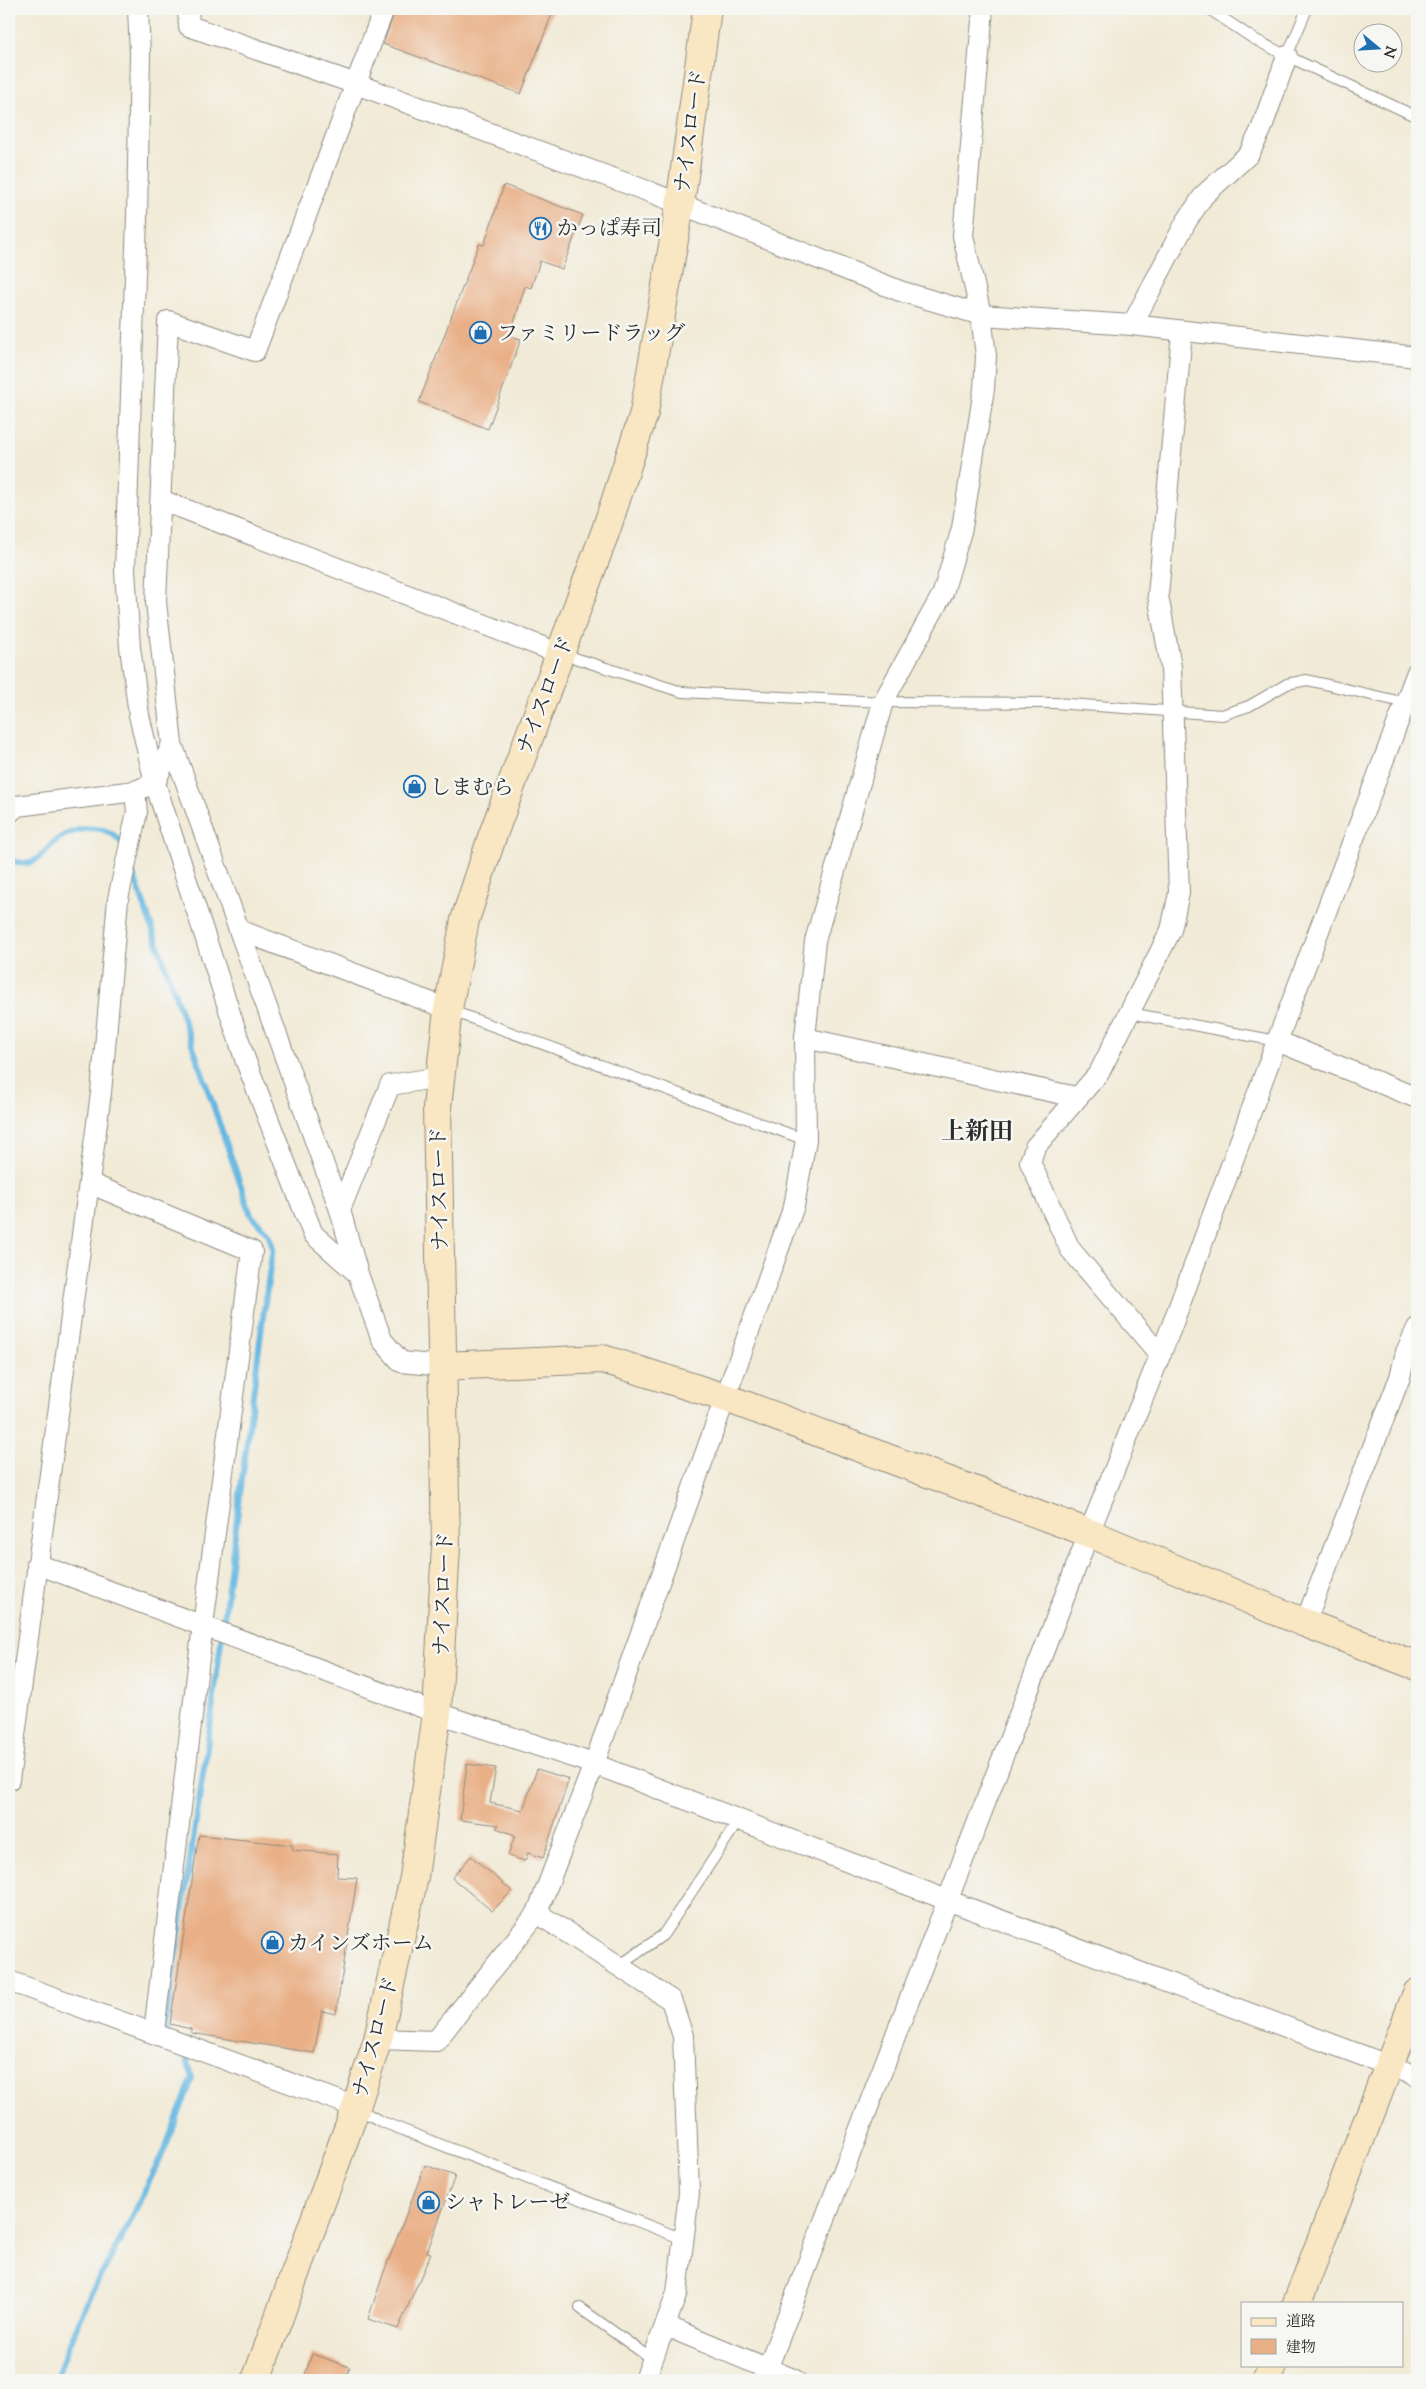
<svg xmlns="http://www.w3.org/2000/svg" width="1426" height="2389" font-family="'Sorts Mill Goudy','Noto Serif JP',serif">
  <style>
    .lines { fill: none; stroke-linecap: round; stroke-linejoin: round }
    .stream { stroke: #66b8e2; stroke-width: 6 }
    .building { fill: #e9b087 }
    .lane-casing { stroke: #8e8a80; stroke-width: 12 }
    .street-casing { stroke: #8e8a80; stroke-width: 22 }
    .secondary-casing { stroke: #8e8a80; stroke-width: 30 }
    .lane { stroke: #fff; stroke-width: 10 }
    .street { stroke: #fff; stroke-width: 20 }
    .secondary { stroke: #f9e7c3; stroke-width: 28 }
    .labels { text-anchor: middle; stroke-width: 5; stroke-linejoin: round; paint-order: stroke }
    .street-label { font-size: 21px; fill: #2b2b2b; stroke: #f6f6f2 }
    .poi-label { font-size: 21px; fill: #2b2b2b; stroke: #f6f6f2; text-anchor: start }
    .quarter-label { font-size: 24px; font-weight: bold; fill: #2b2b2b; stroke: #f6f6f2 }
  </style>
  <rect width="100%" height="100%" fill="#f6f6f2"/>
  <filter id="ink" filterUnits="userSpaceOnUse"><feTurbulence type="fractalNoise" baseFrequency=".02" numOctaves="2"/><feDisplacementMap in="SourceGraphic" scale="10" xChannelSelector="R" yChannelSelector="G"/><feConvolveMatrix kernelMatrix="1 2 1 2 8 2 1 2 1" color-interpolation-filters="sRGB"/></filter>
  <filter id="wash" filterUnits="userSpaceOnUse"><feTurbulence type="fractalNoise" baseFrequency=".0096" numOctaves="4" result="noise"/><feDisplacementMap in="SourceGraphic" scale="20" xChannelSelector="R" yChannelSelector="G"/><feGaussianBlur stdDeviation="1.12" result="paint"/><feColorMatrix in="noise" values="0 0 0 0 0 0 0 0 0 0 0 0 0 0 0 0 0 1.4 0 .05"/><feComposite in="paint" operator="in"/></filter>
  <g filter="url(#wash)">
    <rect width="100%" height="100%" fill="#f1ead6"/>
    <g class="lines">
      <g class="stream">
        <path d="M9 860C14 861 22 864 28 863 41 861 48 846 58 839 80 825 112 822 125 849"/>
        <polyline points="131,867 251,1215 268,1233 273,1248 265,1302 210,1727 165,2027 169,2034"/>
        <polyline points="55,2380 90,2295 127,2228 167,2144 192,2079 187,2057 180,2050"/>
      </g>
    </g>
    <g id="blocks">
      <g class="building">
        <polygon points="396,9 554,9 521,94 383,44"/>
        <polygon points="504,185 583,215 562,269 540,261 531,288 525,286 510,336 521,339 488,429 419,402 479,244 484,245"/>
        <polygon points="467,1764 496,1768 490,1803 523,1810 537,1769 569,1779 543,1858 528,1853 525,1861 508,1856 515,1835 496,1828 499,1825 460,1820"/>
        <polygon points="199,1835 292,1845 293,1850 338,1854 337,1877 357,1878 336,2014 322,2011 314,2053 191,2033 191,2029 170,2024"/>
        <polygon points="471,1856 512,1891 492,1911 452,1878"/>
        <polygon points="425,2165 455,2176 427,2252 431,2253 398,2329 368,2319 384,2272"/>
        <polygon points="312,2354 350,2367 345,2380 303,2380"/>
      </g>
    </g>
  </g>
  <g filter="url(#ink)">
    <use href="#blocks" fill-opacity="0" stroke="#8e8a80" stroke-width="1"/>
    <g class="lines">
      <defs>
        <g id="lane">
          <polyline points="1209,9 1254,39 1287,56 1417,117"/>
          <polyline points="1287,56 1307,9"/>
          <polyline points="562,654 682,692 883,702 1055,703 1222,715 1249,706 1287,684 1307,680 1406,703"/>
          <polyline points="449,1010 806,1140"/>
          <polyline points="1130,1013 1277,1041"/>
          <polyline points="619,1966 663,1935 739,1820"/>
          <polyline points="357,2108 380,2121 683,2239"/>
          <polyline points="580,2308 653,2360"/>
        </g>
        <g id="street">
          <polyline points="138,9 140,54 137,218 125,570 130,647 139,715 155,783 245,1059 313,1234 358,1274 382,1340 401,1362 443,1366"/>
          <polyline points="188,9 189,26 356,84 650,192 900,291 981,315 1132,325 1417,357"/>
          <polyline points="1132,325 1186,222 1204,195 1249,154 1261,130 1287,56"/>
          <polyline points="161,500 561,654"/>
          <polyline points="172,744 340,1210 358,1274"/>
          <polyline points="9,813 17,806 135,791 155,783 172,744 156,602 168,321 255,351 384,9"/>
          <polyline points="239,930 448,1009"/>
          <polyline points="805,1038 1076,1097"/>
          <polyline points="1277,1041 1417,1098"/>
          <polyline points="89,1183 252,1251 203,1625 154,2032"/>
          <polyline points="340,1210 390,1085 441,1077"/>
          <polyline points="1160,1355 1070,1249 1030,1162 1035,1147 1099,1073 1171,930 1179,893 1171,667 1158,595 1182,332"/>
          <polyline points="37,1564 437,1713 594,1764 947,1900 1417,2076"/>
          <polyline points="1305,1623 1400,1377 1406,1352 1417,1328"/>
          <polyline points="9,1780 101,1093 118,899 137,812 135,791"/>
          <polyline points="537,1913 671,2000 683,2036 689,2193 677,2293 645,2380"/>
          <polyline points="9,1981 356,2107"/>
          <polyline points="378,2039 436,2041 537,1913 594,1764 794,1206 806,1140 805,1038 815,941 883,702 943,593 962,528 984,389 986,356 981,315 963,236 983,9"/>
          <polyline points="666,2326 795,2380"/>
          <polyline points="763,2380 1089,1533 1171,1328 1277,1041 1417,672"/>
        </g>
        <g id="secondary">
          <polyline points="443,1366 603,1359 726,1398 1089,1533 1305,1623 1417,1666"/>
          <polyline points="1297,2303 1417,1993"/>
          <polyline points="256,2380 356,2107 378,2039 414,1877 437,1713 446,1545 437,1107 448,1009 465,920 492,837 606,530 644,413 680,205 707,9"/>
          <polyline points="1267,2380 1273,2365"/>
        </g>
      </defs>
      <use href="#lane" class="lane-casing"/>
      <use href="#street" class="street-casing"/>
      <use href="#secondary" class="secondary-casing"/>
      <use href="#lane" class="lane"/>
      <use href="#street" class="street"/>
      <use href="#secondary" class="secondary"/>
    </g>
  </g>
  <defs>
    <symbol id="restaurant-ring" viewBox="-11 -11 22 22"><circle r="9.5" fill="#f6f6f2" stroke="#1f6fb2" stroke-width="1.5"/><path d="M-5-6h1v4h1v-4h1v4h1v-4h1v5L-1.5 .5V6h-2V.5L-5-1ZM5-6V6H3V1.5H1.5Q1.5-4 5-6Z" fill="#1f6fb2"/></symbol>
    <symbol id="shop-ring" viewBox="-11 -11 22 22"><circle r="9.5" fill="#f6f6f2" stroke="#1f6fb2" stroke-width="1.5"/><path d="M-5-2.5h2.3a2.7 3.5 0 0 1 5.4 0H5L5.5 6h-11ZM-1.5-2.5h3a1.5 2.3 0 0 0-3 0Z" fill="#1f6fb2"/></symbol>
  </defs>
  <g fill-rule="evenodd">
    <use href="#restaurant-ring" x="528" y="216" width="25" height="25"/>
    <use href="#shop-ring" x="468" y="320" width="25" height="25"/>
    <use href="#shop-ring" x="402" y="774" width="25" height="25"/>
    <use href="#shop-ring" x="260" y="1930" width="25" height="25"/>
    <use href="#shop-ring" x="416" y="2190" width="25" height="25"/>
  </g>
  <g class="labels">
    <g class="street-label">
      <text transform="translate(690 131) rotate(-82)" y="7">ナイスロード</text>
      <text transform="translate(545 695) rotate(-69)" y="7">ナイスロード</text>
      <text transform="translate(439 1189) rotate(-91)" y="7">ナイスロード</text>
      <text transform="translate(443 1594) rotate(-88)" y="7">ナイスロード</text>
      <text transform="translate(375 2037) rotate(-75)" y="7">ナイスロード</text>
    </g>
    <g class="poi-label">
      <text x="557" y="235">かっぱ寿司</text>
      <text x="497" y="340">ファミリードラッグ</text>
      <text x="430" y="794">しまむら</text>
      <text x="288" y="1950">カインズホーム</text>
      <text x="445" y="2209">シャトレーゼ</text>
    </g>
    <g class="quarter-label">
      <text x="977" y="1139">上新田</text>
    </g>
  </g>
  <rect width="1426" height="2389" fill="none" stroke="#f6f6f2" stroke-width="30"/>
  <rect x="1241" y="2302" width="162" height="65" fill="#f6f6f2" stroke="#a5a5a2"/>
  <rect x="1251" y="2318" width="25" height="8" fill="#f9e7c3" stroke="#a5a5a2"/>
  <text x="1286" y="2326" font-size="15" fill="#2b2b2b">道路</text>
  <rect x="1251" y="2339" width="25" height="15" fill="#e9b087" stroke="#a5a5a2"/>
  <text x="1286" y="2352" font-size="15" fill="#2b2b2b">建物</text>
  <g transform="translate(1378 48) rotate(108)"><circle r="24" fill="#f6f6f2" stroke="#a5a5a2"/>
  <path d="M0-4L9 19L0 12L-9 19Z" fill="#1f6fb2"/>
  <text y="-8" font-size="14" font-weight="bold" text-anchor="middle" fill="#2b2b2b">N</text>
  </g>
</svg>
